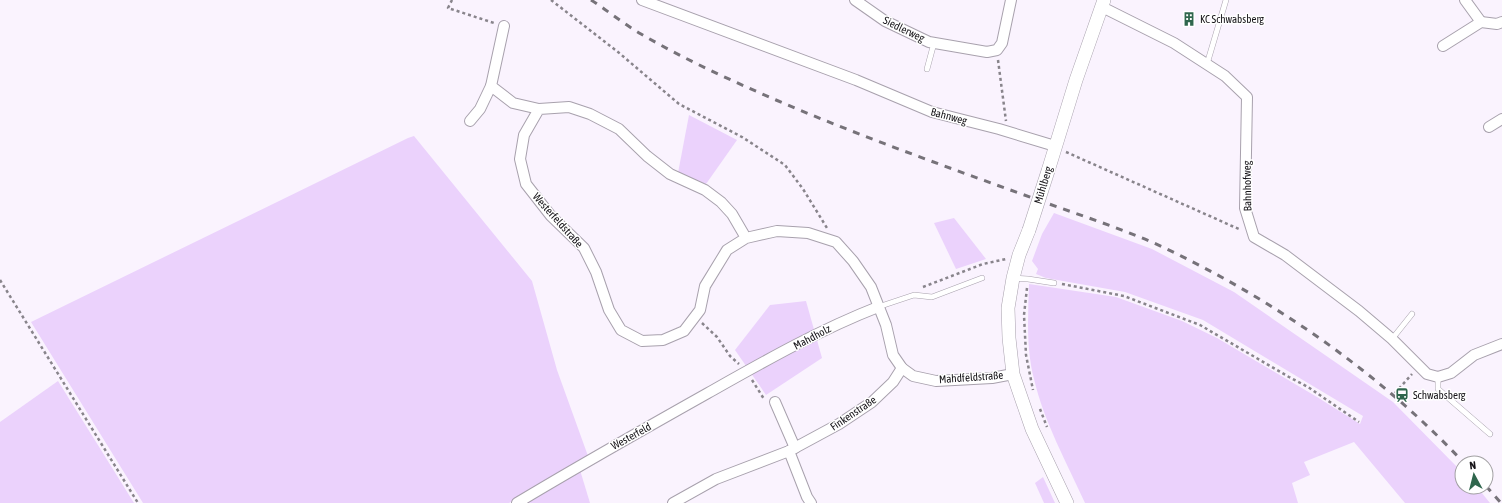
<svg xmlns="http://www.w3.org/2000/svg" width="1502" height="503" font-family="'Asap Condensed',sans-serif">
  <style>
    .green { fill: #ebd2fc }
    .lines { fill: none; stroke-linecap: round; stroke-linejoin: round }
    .service-casing { stroke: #a8a1ad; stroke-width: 6 }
    .minor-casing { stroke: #a8a1ad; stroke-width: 12 }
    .tertiary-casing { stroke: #a8a1ad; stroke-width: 14 }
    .path { stroke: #88848b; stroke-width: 2.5; stroke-dasharray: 3 3; stroke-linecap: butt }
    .service { stroke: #fff; stroke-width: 5 }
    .minor { stroke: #fff; stroke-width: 10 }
    .tertiary { stroke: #fff; stroke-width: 13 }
    .rail { stroke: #767279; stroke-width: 3; stroke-dasharray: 7 7; stroke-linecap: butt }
    .tertiary-bridge-casing { stroke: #a8a1ad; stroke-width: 14; stroke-linecap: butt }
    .tertiary-bridge { stroke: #fff; stroke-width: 13 }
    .labels { text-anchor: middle; stroke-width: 3; stroke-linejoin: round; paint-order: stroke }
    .poi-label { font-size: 11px; fill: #161418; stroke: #fff; text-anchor: start }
    .street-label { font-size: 11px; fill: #161418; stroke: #fff }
  </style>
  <rect width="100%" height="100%" fill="#faf3fe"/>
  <g class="green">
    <polygon points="689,115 737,140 706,184 678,173"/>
    <polygon points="414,136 532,281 557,370 588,456 509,503 143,503 31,322 408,138"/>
    <path d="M1054 213 1152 249 1234 292 1393 402 1462 472V487H1477L1490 503H1405L1354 442 1304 462 1310 475 1292 483 1298 503H1085C1067 463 1044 422 1034 379 1026 348 1028 316 1029 284L1116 297 1182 321 1217 338 1317 397 1360 424 1363 416 1203 320 1125 292 1046 278 1036 274 1038 269 1032 261 1042 234Z"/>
    <polygon points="954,218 986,259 956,269 934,223"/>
    <polygon points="806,301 822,358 766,395 735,350 770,305"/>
    <polygon points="58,381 134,503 0,503 0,422"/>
    <polygon points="580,470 590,503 524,503"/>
    <polygon points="1043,477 1055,503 1044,503 1035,483"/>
  </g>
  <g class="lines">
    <defs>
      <g id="service">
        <polyline points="1207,64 1226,0"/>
        <polyline points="927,69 934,43"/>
        <polyline points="1014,278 1028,279 1054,283"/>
        <polyline points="878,307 914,295 932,297 982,278"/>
        <polyline points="1392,339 1412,314"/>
        <polyline points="1438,377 1438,389 1490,434"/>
      </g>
      <g id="minor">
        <polyline points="642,0 856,80 932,112 999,129 1055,146"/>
        <polyline points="855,0 885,21 929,42 987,52 997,50 1002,43 1011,0"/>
        <polyline points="1465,0 1481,22"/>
        <polyline points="1102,7 1174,43 1225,76 1247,97 1245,208 1254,237 1285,255 1359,311 1392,339 1427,374 1438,377 1451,373 1474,355 1502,344"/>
        <polyline points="504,26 491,86 513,103 539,109"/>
        <polyline points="1443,46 1481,22 1497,24 1502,22"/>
        <polyline points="470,121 480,109 491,86"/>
        <polyline points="1489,127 1502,119"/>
        <polyline points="746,238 732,214 721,202 705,190 670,174 647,156 619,129 590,114 569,107 539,109 524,135 520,159 526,184 551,216 584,248 596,272 609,310 621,330 642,341 663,340 684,331 700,310 705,286 727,250 746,238 777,231 808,233 836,242 853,261 871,287 886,325 893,355 902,368 913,376 936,381 992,378 1013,374"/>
        <polyline points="775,402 795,448"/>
        <polyline points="789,451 807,497 811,503"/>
        <path d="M517 503C580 465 644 429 708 393 763 362 819 330 878 307"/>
        <polyline points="673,503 716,479 789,451 839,424 872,402 893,382 902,368"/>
      </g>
      <g id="tertiary">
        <polyline points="1048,171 1076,80 1104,0"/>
        <polyline points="1029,230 1019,255 1013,278 1008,308 1009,338 1013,374 1032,429 1067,503"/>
      </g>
    </defs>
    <use href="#service" class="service-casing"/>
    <use href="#minor" class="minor-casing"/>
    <use href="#tertiary" class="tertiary-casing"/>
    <g class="path">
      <polyline points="452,0 448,8 494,23"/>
      <polyline points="551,0 618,52 679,104 742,137 785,165 803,189 827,228"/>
      <polyline points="998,60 1006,121"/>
      <polyline points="1066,152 1241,230"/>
      <polyline points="0,280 138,503"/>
      <polyline points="1062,284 1124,296 1200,325 1289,377 1308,387 1359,422"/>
      <polyline points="923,287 983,264 1006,259"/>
      <polyline points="1027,288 1024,315 1026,355 1033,390"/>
      <polyline points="702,323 717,337 730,356 739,364"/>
      <polyline points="752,380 764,399"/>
      <polyline points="1395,393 1412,374"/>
      <polyline points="1040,409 1047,427"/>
    </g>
    <use href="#service" class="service"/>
    <use href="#minor" class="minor"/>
    <use href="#tertiary" class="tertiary"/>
    <g class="rail">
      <path d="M591 0C608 11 624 24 641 34 684 59 730 80 776 100 862 137 950 168 1038 200 1071 212 1105 223 1137 236 1163 246 1189 260 1214 273 1306 323 1392 386 1464 463"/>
      <polyline points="1486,486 1501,503"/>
    </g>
    <defs>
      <polyline id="tertiary-bridge" points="1029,230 1048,171"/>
    </defs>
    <use href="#tertiary-bridge" class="tertiary-bridge-casing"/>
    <use href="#tertiary-bridge" class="tertiary-bridge"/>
  </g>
  <defs>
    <symbol id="building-bare" viewBox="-9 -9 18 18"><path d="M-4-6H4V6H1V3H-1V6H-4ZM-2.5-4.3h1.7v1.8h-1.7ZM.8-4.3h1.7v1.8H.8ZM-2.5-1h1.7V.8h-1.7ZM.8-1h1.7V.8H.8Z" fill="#2f664d" stroke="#fff" stroke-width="2.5" paint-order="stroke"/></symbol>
    <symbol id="station-bare" viewBox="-9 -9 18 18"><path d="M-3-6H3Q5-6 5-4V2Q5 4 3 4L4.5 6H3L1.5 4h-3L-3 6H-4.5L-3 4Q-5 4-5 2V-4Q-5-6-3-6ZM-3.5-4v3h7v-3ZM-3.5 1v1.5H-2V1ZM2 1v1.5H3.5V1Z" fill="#2f664d" stroke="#fff" stroke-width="2.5" paint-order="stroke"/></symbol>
  </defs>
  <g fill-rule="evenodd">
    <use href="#building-bare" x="1179" y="9" width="20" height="20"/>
    <use href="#station-bare" x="1392" y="385" width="20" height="20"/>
  </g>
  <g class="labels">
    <g class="poi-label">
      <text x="1200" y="23">KC Schwabsberg</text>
      <text x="1413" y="399">Schwabsberg</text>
    </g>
    <g class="street-label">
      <text transform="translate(904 29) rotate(26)" y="4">Siedlerweg</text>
      <text transform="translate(949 116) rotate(15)" y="4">Bahnweg</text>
      <text transform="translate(1043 185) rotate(-73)" y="4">Mühlberg</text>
      <text transform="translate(1247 186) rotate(-91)" y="4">Bahnhofweg</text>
      <text transform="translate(558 220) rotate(48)" y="4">Westerfeldstraße</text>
      <text transform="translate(812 337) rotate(-28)" y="4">Mahdholz</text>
      <text transform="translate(971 377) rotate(-4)" y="4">Mahdfeldstraße</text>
      <text transform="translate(853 413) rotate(-34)" y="4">Finkenstraße</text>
      <text transform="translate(631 436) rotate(-29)" y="4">Westerfeld</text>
    </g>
  </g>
  <g transform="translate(1474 475) rotate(353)"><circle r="19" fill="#ffffff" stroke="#a2a1a3"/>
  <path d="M0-3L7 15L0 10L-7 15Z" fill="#2f664d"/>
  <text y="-6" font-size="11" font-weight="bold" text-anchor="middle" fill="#161418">N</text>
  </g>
</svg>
